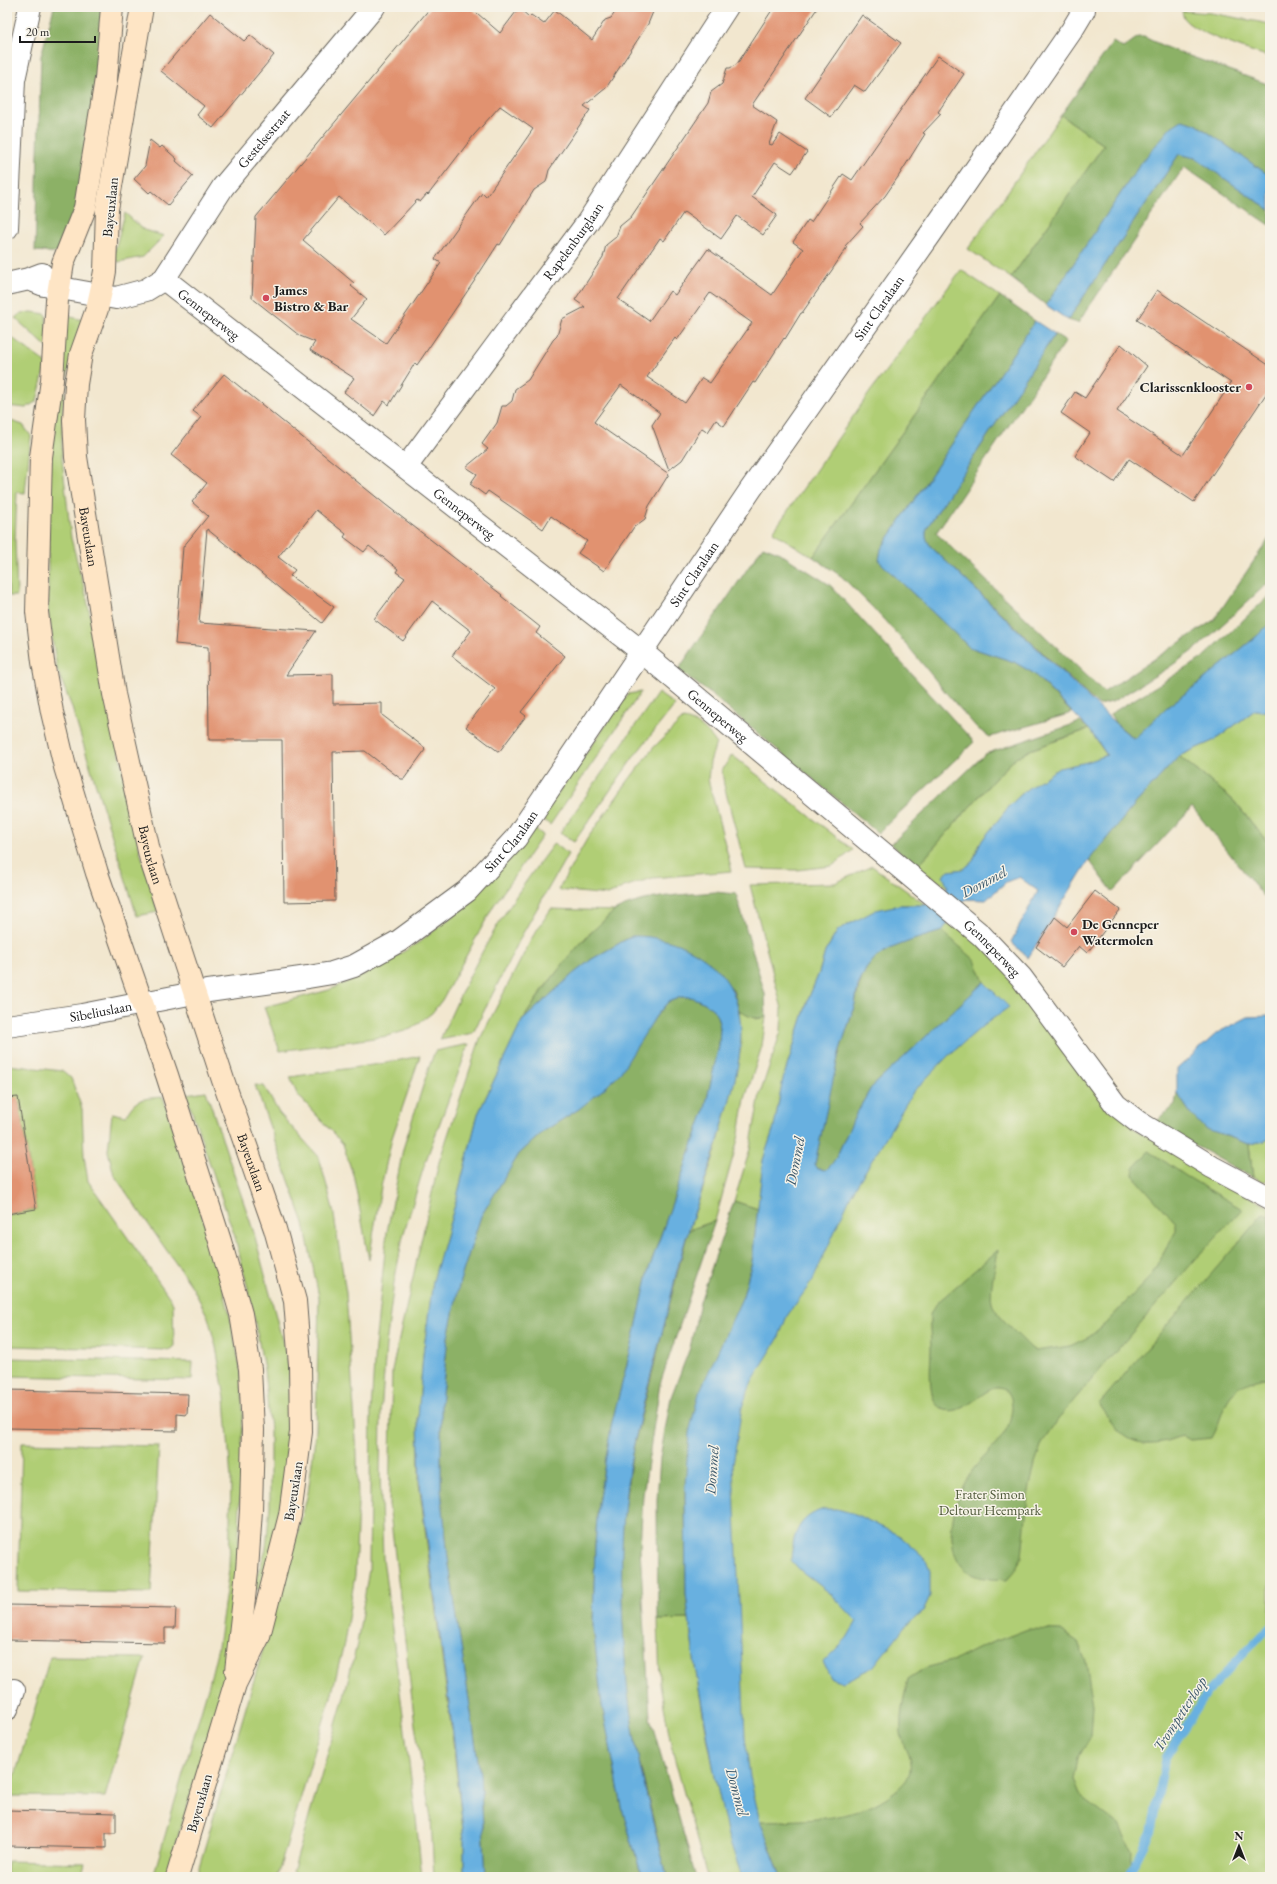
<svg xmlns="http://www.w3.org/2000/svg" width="1277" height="1884" font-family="'EB Garamond',serif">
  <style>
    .green { fill: #b0ce75; stroke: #667548 }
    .forest { fill: #8cb166; stroke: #546641 }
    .water { fill: #68b0e0; stroke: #42667e }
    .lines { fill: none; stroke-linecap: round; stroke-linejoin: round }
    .stream { stroke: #68b0e0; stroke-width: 8 }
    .building { fill: #e1926f; fill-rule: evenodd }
    .minor-casing { stroke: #67635b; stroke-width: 24 }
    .tertiary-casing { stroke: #67635b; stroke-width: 24 }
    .secondary-casing { stroke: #67635b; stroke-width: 24 }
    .minor { stroke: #fff; stroke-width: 22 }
    .tertiary { stroke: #fff; stroke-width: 22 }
    .secondary { stroke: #fee5c5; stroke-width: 22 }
    .poi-dot { fill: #d1495b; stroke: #f7f3e8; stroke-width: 1.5 }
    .labels { text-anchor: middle; stroke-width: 3; stroke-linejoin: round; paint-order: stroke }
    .street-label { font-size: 14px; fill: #1c1c1c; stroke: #f7f3e8 }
    .poi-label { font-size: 14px; font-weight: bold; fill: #1c1c1c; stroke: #f7f3e8; text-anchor: start }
    .park-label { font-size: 14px; fill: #505a3b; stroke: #f7f3e8 }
    .water-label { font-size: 15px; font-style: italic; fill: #3a576a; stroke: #f7f3e8 }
  </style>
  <rect width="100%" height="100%" fill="#f7f3e8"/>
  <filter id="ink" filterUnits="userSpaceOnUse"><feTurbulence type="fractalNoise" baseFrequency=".025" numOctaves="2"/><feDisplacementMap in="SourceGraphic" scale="8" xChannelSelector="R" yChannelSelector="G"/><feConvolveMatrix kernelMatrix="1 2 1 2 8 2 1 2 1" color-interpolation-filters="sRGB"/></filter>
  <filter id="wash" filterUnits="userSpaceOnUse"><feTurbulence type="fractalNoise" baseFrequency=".012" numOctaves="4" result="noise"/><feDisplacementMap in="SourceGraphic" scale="16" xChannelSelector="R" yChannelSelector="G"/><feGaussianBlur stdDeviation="0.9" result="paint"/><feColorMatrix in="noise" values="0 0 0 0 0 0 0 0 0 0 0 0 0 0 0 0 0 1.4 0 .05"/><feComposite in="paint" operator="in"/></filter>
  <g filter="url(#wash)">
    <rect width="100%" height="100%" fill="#f2e7cf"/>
    <g class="green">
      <path d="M1182 11 1211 13 1270 24V57C1250 51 1198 34 1185 20 1183 18 1183 14 1182 11Z"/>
      <polygon points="1061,115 1104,145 1011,278 968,249"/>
      <polygon points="125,213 144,230 164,236 143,257 118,262 113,257"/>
      <polygon points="961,270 1000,296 813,557 773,532 870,392"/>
      <polygon points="32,312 46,314 48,348 15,318 21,313"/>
      <polygon points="63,315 83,320 65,382 62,420 62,458 71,538 86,595 140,851 158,912 137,916 71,705 57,669 48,611 48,459"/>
      <polygon points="7,334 46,363 37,401 26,408 7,406"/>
      <polygon points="11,421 23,425 31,436 25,493 17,492 15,540 17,596 9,596 7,569 7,424"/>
      <polygon points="641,692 550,825 541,817 628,694"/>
      <polygon points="658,693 675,705 635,755 574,842 560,833"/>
      <polygon points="1255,710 1270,712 1270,845 1233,800 1179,756 1215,740"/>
      <path d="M683 719C697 721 708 731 716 743L710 762 708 779 732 871 652 878 624 887 608 895 558 890 587 839 628 781 654 747Z"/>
      <polygon points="1089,729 1107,756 1087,762 1027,789 1010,805 980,843 973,861 964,869 949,871 948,888 915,866 923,860 998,775 1016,758 1030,750"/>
      <polygon points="732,755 853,850 832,866 797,870 746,869 724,785 722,770"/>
      <polygon points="535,829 543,835 494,905 442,1000 432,1013 411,1029 388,1036 280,1051 264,1007 329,990 375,969 421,941 465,906"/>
      <path d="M554 843 568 854 523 933 473 1033 440 1040C460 993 484 945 512 902 525 882 540 862 554 843Z"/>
      <polygon points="872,866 926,905 899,905 851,923 838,930 825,952 819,973 809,997 783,1079 774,1127 763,1160 758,1209 734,1201 750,1149 760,1094 781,1031 782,1009 750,885 835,883"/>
      <polygon points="551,909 615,911 586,937 561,967 544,988 522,1021 478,1114 456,1201 433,1281 423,1355 418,1418 419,1484 453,1742 464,1840 464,1877 434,1877 431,1818 415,1725 389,1504 392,1370 439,1162 480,1039 533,936"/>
      <polygon points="907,923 971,926 1133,1128 1270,1208 1270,1877 762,1877 709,1464"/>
      <polygon points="739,1010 756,1019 766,1017 762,1046 745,1099 738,1139 715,1221 689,1230 716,1150 735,1078 741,1047"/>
      <polygon points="469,1044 425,1163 403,1236 394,1283 386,1345 381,1414 380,1473 383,1558 416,1818 422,1877 303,1877 293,1872 342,1704 357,1644 369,1569 371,1411 375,1347 387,1232 403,1149 428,1070 435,1051"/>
      <polygon points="420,1056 392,1138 381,1187 369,1260 354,1178 343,1144 297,1094 290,1077 386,1063"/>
      <polygon points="7,1065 63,1071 71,1078 82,1109 84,1156 88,1181 170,1298 173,1304 174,1346 169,1350 7,1346 7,1215 36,1209 19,1100 7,1100"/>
      <polygon points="255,1085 264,1086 279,1113 319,1157 333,1209 346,1293 357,1454 358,1503 355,1575 344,1643 332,1693 277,1877 196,1877 302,1517 308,1493 316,1431 319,1297 304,1223"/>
      <polygon points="206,1091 254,1233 290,1370 289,1432 281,1510 265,1591 254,1588 266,1548 270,1506 270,1430 264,1369 251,1301 235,1237 186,1094"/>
      <path d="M163 1097 215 1254 230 1316 241 1373 243 1413 236 1621 223 1686 166 1877H153L209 1684 218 1647 229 1570 231 1480 225 1398 216 1347 208 1317 193 1288 114 1175 108 1151 112 1113 126 1116C136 1097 143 1099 163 1097Z"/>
      <polygon points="1270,1138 1270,1178 1264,1183 1253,1178 1249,1144 1265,1141"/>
      <polygon points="7,1358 193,1362 192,1380 7,1376"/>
      <polygon points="22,1443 159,1446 151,1593 18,1591"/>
      <path d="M689 1619C700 1706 715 1793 742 1877H707L672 1749 660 1685 658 1620Z"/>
      <polygon points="50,1657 145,1658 105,1797 9,1796"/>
      <polygon points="7,1861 85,1863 81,1877 7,1877"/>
    </g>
    <g class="forest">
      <polygon points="54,7 104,7 99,66 78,203 60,253 35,251 41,56"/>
      <polygon points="1138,37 1144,37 1170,49 1270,85 1270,176 1196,124 1141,163 1046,305 1011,278 1104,145 1061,115 1113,42 1123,48"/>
      <polygon points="1179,154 1195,158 1270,210 1270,225 1184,167 1078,323 1068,320"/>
      <polygon points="1000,296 1035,321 881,549 879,561 969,647 1014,662 1033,673 1072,713 990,737 978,729 947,694 907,645 874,609 841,576 813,557"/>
      <path d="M1055 334 1066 341 936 533 1104 692 1214 620 1270 537V581L1198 647 1168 668 1112 702 1098 705 931 547C926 539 924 535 928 526Z"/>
      <polygon points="763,546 778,552 830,585 974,742 878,833 707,691 678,670"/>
      <polygon points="1270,595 1270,623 1257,636 1203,680 1166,708 1135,739 1116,724 1110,714 1201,659"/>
      <polygon points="1080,722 1089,729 1030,750 1016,758 998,775 923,860 914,866 891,844 985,754"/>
      <polygon points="1179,756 1233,800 1270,845 1270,904 1192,807 1113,892 1089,860 1135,804"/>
      <path d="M715 892 736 894 765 994 766 1017C754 1020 749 1017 739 1010L733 990 632 936 592 959 573 974 522 1021C545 986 569 953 600 924 605 920 611 913 616 910 646 895 683 895 715 892Z"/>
      <path d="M942 931 975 960 984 982 871 1088 856 1114 834 1162 826 1170 818 1169 815 1165 818 1149C825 1117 831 1085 839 1054 843 1037 851 1021 855 1004 859 987 861 971 875 958 893 943 920 938 942 931Z"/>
      <polygon points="681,997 691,997 705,1003 716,1012 720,1027 719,1046 704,1112 649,1269 634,1337 612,1422 598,1504 595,1546 593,1626 602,1705 623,1812 642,1877 486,1877 480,1774 448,1558 441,1489 441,1404 448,1337 460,1281 481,1216 519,1154 544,1131 579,1109 668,1002"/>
      <polygon points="1177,1093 1191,1114 1218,1133 1249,1144 1253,1178 1155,1123 1175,1104"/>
      <path d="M1149 1151 1186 1176 1242 1209 1200 1254 1062 1414 1042 1443 1035 1463 1028 1496 1022 1557 1014 1571 1006 1580C994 1579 977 1579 968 1572 939 1549 954 1496 972 1471 983 1456 1000 1444 1008 1426 1013 1414 1017 1387 996 1388 982 1389 963 1418 942 1409 926 1402 931 1362 931 1348 931 1337 929 1326 930 1315 931 1311 935 1306 938 1302L998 1250C996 1265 989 1289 992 1303 996 1316 1021 1337 1031 1348L1036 1351 1070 1346 1089 1337 1105 1324 1150 1277 1176 1231V1224L1133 1175 1134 1167Z"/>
      <polygon points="734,1201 758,1209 752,1262 743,1296 685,1486 686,1594 689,1619 658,1620 657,1500 660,1458 671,1397 690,1348 700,1302"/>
      <path d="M1263 1214 1270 1216V1378C1252 1378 1232 1388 1225 1406 1220 1417 1218 1428 1212 1438L1190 1440 1183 1436C1176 1437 1169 1441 1162 1442 1125 1448 1118 1430 1099 1404Z"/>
      <polygon points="715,1221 660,1384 643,1495 640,1548 650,1717 696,1877 667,1877 637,1752 627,1694 622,1611 621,1547 625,1502 633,1449 686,1239 689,1230"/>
      <path d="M1028 1629 1061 1630 1078 1642 1086 1662 1093 1705 1091 1736 1078 1758 1074 1780 1080 1795 1119 1825 1132 1851 1131 1868 1128 1877H781L760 1821C807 1820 856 1822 894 1792 900 1787 909 1780 910 1771 912 1758 905 1751 902 1739 898 1721 904 1697 908 1679L925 1668 955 1660 981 1647Z"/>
    </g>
    <g class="water">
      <polygon points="1182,120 1196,124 1270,176 1270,210 1195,158 1179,154 1068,320 1046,305 1141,163 1171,127"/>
      <path d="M1035 321 1055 334 928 526C924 535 926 539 931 547L1116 724 1134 739 1166 708 1203 680 1257 636 1270 623V712L1255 710 1215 740 1179 756 1135 804 1089 860 1028 958 1011 942 1038 891 1019 877 1006 882 986 900 965 899 942 931 913 940 889 949 875 958 866 969 858 986 855 1004 839 1053 818 1149 815 1164 818 1169 826 1170 834 1162 856 1114 871 1088 984 982 1009 1007 984 1025 948 1056 913 1092 851 1195 813 1280 787 1316 778 1339 752 1381 742 1407 733 1464 745 1736 750 1777 760 1821 781 1877H742L728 1836 715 1777 695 1667 686 1594 685 1486 689 1433 699 1393 743 1296 752 1262 763 1160 774 1127 783 1079 809 997 819 973 825 952 838 930 876 910 899 905H926L948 888 943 876 949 871 964 869 973 861 980 843 1010 805 1027 789 1059 768 1087 762 1107 755 1089 729 1033 673 1014 662 969 647 879 561 881 549Z"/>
      <path d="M632 936C677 935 728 961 738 1008 746 1042 736 1077 727 1110 715 1153 700 1195 686 1238 678 1264 672 1291 666 1318 654 1361 643 1404 633 1448 620 1513 620 1578 624 1644 626 1680 630 1716 637 1751 645 1794 657 1835 667 1877H642L623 1812 602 1705 593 1626 595 1546 598 1504 612 1422 634 1337 649 1269 704 1112 719 1046 720 1027 716 1012 705 1003 691 997H681L668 1002 656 1016 621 1072 606 1087 579 1109 544 1131 519 1154 481 1216 460 1281 448 1337 441 1404V1489L448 1558 480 1774 486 1877H464V1840L454 1742 420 1484 418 1418 423 1355 433 1281 456 1201 478 1114 522 1021 573 974 592 959Z"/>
      <polygon points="1270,1016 1270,1138 1265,1141 1249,1144 1204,1128 1191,1114 1177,1093 1177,1069 1217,1033 1248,1017"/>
      <path d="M824 1509H837L855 1514 900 1536 925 1558 930 1571V1596L923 1611 903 1629 873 1667 843 1682 831 1678 823 1662 847 1638 857 1621 831 1594 800 1570 791 1560C793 1534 798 1517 824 1509Z"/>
    </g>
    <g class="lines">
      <polyline class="stream" points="1128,1877 1151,1832 1166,1757 1210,1689 1270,1627"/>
    </g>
    <g id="blocks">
      <g class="building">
        <path d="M431 7H470L500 33 519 8 529 17 531 15 544 24 555 10 592 40 605 20 611 18 619 7H655L648 24 606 88 584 106 590 110 549 170 546 182 534 190 500 245 498 244 473 283 417 365 415 363 389 405 384 401 374 416 344 392 354 378 310 350 315 342 300 336 252 298 256 217ZM500 106 533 129 486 197 482 193 435 259 441 263 386 343 351 319 367 299 351 286 354 283 303 240 339 197 384 235 417 200 420 202 427 194 428 195 474 135Z"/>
        <path d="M774 7H818L752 105 777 122 769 144 772 145 780 134 807 152 792 173 775 162 752 197 777 215 763 235 737 216 721 239 684 212 664 241 660 238 618 299 649 321 670 291 675 295 708 249 772 295 803 249 793 242 808 220 811 222 843 174 852 180 938 56 964 74 938 112 941 114 923 133 925 134 898 177 885 196 860 223 863 226 845 246 847 247 832 270 802 313H801L785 339 784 338 755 383 753 382 724 426 716 420 708 432 702 428 682 460 669 470 652 425 660 413 621 385 594 422 669 474 649 506 645 519 634 527 604 571 578 553 587 541 551 516 543 529 488 491 485 495 470 484 477 474 466 467 488 449 482 444 497 423 502 406H506L512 401 515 389 528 380 553 340 557 336 562 319 585 307 575 300 603 257 606 245 616 237 620 226 631 217 708 103 711 92 722 84 727 68H730L737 64ZM710 293 752 323 710 383 702 378 685 403 647 377 675 338 677 340Z"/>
        <polygon points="210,13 244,41 250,35 274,55 213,128 197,115 204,106 161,71"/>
        <polygon points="862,15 901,43 865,92 854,85 831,117 805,98"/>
        <polygon points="150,140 160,148 162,146 177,159 176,161 193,176 168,205 151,191 149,193 134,179 145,166"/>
        <polygon points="1157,290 1270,366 1270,388 1194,502 1129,459 1114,482 1075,456 1090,433 1061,413 1075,392 1085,398 1121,344 1147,366 1117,411 1183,455 1231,383 1137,320"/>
        <polygon points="224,374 386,505 502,595 501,596 540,627 536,633 565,656 521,712 526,716 499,752 466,727 495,689 452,656 471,631 432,601 403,641 374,619 405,578 396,572 398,569 369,546 364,552 344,537 346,534 316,510 278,557 295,570 290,576 334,607 322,623 207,529 199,623 316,631 286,675 333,674 333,704 382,703 382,715 425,748 424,749 425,750 404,779 401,779 365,751 333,752 335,901 284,902 282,740 209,740 208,647 175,644 183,547 208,516 192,502 207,483 171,455 201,417 193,411"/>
        <polygon points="1095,891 1120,910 1087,953 1079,946 1062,967 1036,947 1055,917 1067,927"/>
        <polygon points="18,1097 36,1209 7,1214 7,1098"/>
        <polygon points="7,1390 188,1394 187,1415 177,1414 177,1431 7,1428"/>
        <polygon points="7,1605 176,1608 175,1628 165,1628 165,1643 7,1640"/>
        <polygon points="7,1810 116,1813 116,1833 106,1833 106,1848 7,1846"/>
      </g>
    </g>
  </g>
  <g filter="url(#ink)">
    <use href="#blocks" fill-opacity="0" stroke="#67635b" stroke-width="1"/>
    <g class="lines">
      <defs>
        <g id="minor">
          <polyline points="7,228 14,80 30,7"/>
          <path id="s1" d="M164 279 641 651 981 935 1021 977 1116 1105 1138 1122 1212 1167 1270 1198"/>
          <path id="s2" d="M406 467 587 223 727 7"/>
          <path id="s3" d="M194 993 308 977 332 973 354 966 399 941 467 891 516 838 751 489 930 235 1072 30 1084 10V7"/>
          <polyline points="7,1709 14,1690"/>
        </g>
        <g id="tertiary">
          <path id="s4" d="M29 279 44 285 116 298 146 290 164 279 223 187 374 7"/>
          <polyline points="7,284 29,279 42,274"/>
          <path id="s5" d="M7 1026 82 1015 194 993"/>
        </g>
        <g id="secondary">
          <polyline points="112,7 106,79 85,208 63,263 57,300 52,380 41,457 37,612 43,662 52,712 65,767 97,873 167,1075 220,1241 241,1314 250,1369 253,1430 251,1510 247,1571 236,1671"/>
          <path id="s6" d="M142 7 107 209 105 271 103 282 97 309 81 354 76 384 74 420 76 457 114 694 151 860 223 1080 275 1229 295 1301 300 1365 301 1432 290 1515 259 1636 235 1684 177 1877"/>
        </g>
      </defs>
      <use href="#minor" class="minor-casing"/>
      <use href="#tertiary" class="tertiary-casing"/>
      <use href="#secondary" class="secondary-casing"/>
      <use href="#minor" class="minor"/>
      <use href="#tertiary" class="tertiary"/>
      <use href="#secondary" class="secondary"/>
    </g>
  </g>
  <g class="poi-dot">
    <circle cx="266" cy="298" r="4"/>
    <circle cx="1249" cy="387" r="4"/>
    <circle cx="1074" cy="932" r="4"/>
  </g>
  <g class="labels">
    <g class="street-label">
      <text dy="5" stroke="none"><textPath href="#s4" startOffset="314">Gestelsestraat</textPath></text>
      <text transform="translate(110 207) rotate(-84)" y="5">Bayeuxlaan</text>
      <text dy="5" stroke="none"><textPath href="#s2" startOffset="281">Rapelenburglaan</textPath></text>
      <text dy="5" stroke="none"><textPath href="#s3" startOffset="1013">Sint Claralaan</textPath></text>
      <text dy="5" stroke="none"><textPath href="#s1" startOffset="57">Genneperweg</textPath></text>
      <text dy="5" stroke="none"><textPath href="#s1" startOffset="381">Genneperweg</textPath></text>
      <text dy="5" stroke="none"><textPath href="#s6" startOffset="538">Bayeuxlaan</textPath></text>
      <text dy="5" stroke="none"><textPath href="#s3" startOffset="689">Sint Claralaan</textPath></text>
      <text dy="5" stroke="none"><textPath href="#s1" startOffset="705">Genneperweg</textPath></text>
      <text dy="5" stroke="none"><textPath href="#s3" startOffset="365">Sint Claralaan</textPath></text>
      <text dy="5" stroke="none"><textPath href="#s6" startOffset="862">Bayeuxlaan</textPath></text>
      <text dy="5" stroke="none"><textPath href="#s1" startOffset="1065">Genneperweg</textPath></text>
      <text dy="5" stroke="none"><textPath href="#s5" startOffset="95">Sibeliuslaan</textPath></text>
      <text dy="5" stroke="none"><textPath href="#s6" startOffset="1186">Bayeuxlaan</textPath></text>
      <text transform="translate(293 1491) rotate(-81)" y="5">Bayeuxlaan</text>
      <text transform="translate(199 1803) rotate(-74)" y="5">Bayeuxlaan</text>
    </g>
    <g class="poi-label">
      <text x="274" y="295">James<tspan x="274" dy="16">Bistro &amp; Bar</tspan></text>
      <text x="1241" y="392" text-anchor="end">Clarissenklooster</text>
      <text x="1082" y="929">De Genneper<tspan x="1082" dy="16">Watermolen</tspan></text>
    </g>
    <g class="park-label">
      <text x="990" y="1499">Frater Simon<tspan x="990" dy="16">Deltour Heempark</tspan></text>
    </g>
    <g class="water-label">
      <text transform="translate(984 882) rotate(-28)" y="5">Dommel</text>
      <text transform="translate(795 1161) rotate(-79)" y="5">Dommel</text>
      <text transform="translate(712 1470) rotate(-86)" y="5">Dommel</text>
      <text transform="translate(1180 1714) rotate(-57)" y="5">Trompetterloop</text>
      <text transform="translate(737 1792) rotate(75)" y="5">Dommel</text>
    </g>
  </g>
  <rect width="1277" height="1884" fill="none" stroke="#f7f3e8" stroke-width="24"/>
  <g transform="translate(1239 1846)" stroke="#f7f3e8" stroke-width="3" paint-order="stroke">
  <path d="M0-3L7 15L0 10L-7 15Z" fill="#1c1c1c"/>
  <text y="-6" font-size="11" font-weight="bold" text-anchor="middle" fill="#1c1c1c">N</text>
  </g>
  <path d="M20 36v6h75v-6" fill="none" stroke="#1c1c1c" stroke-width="2"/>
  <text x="26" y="36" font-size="12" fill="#1c1c1c" stroke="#f7f3e8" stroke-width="3" paint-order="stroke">20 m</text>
</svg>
